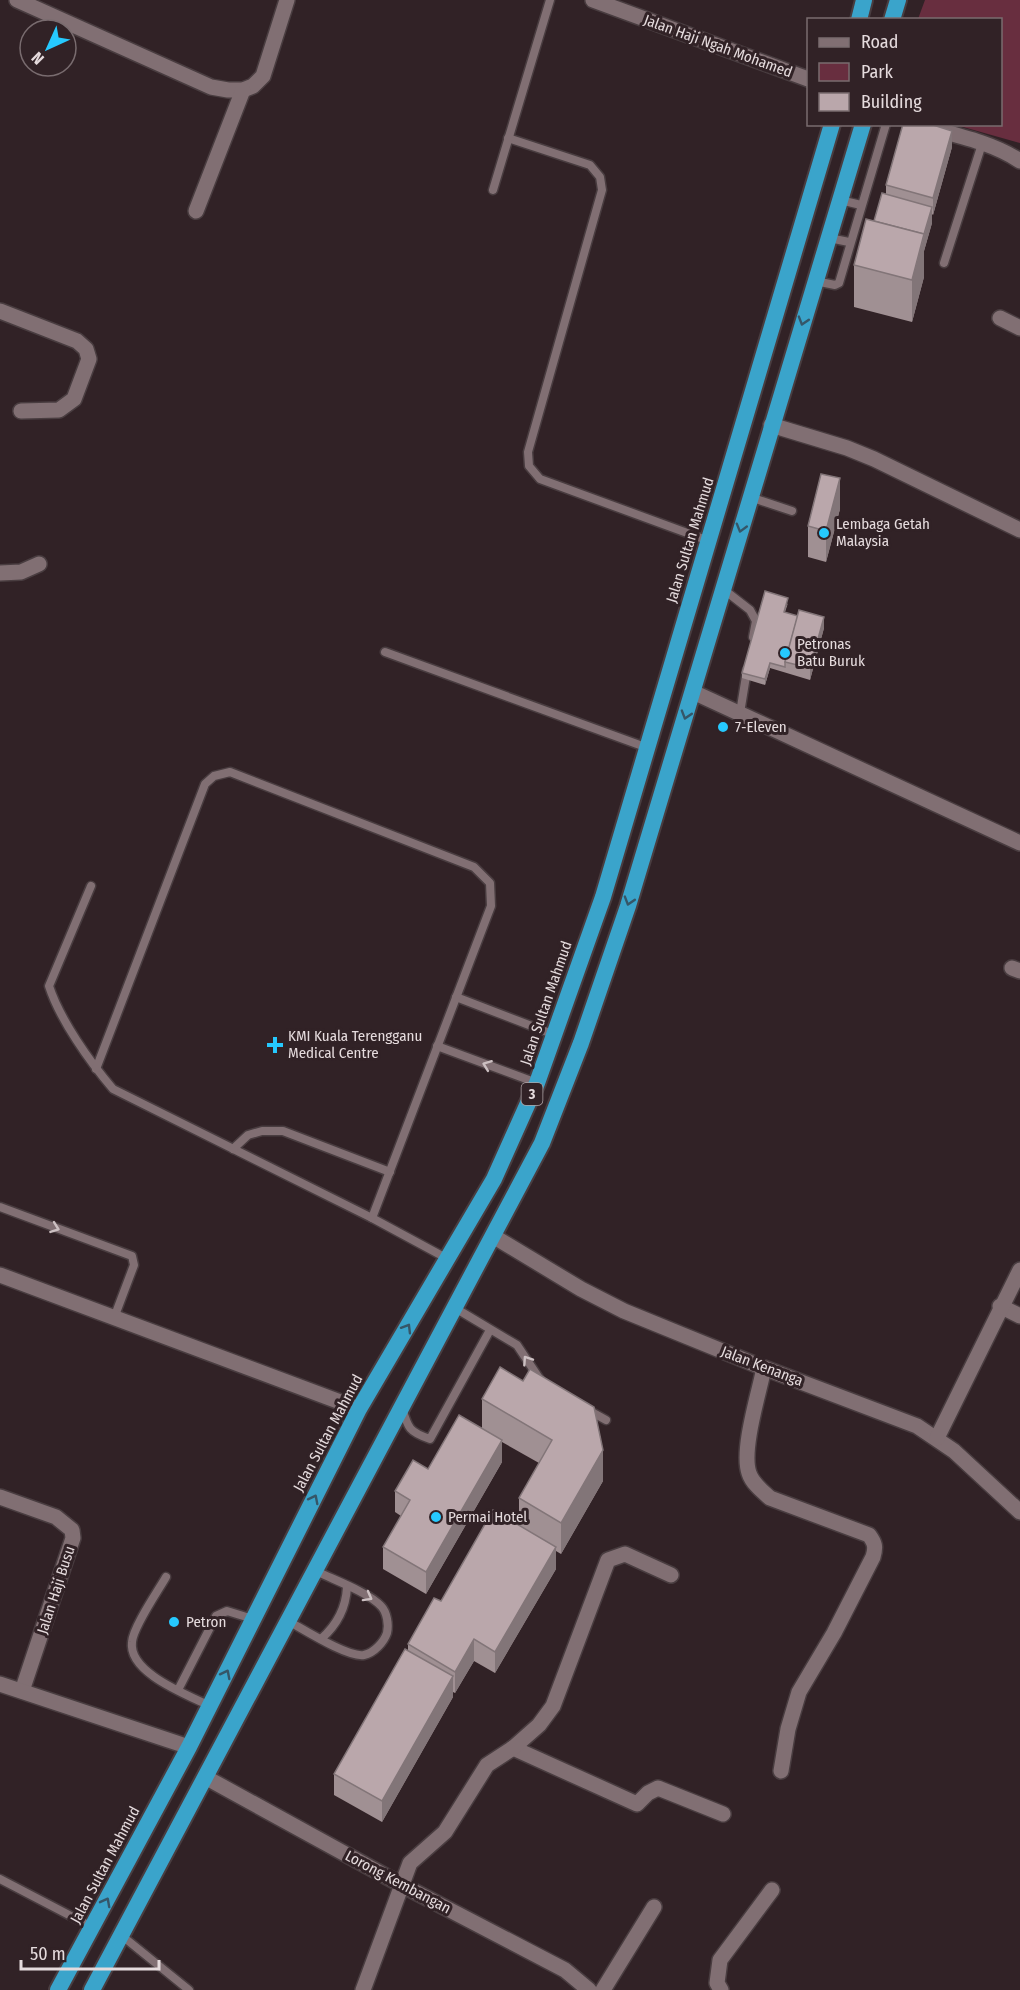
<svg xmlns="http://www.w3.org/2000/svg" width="1020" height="1990" font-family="'Fira Sans Condensed',sans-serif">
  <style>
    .green { fill: #682e3f }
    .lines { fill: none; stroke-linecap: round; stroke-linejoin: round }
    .service-casing { stroke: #493d40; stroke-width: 11 }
    .minor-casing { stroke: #493d40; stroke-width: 18 }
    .trunk-casing { stroke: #493d40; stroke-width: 20 }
    .service { stroke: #816f73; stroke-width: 8 }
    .minor { stroke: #816f73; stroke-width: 15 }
    .trunk { stroke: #3aa4cb; stroke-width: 16 }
    .wall { fill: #a09093 }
    .shaded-wall { fill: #827578 }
    .building { fill: #baa7ab; stroke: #827578; stroke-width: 1.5 }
    .oneway { stroke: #355668 }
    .oneway2 { stroke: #ccc0c2 }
    .poi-dot { fill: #26c9fe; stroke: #312226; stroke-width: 2 }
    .labels { text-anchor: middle; stroke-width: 6; stroke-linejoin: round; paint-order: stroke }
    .shield { fill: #312226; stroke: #afa4a6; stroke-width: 1.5 }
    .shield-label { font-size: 14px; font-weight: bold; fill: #e5dbdd }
    .street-label { font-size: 15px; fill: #e5dbdd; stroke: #312226 }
    .poi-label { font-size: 15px; fill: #e5dbdd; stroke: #312226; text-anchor: start }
  </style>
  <rect width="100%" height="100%" fill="#312226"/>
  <polygon class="green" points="925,0 1020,0 1020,143 956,125 1000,124 1000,20 918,19"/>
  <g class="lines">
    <defs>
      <g id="service">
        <polyline points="508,138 590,165 600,177 602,190 528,452 529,466 540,479 709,541"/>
        <polyline points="493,190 550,0"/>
        <polyline points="840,200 861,205"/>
        <polyline points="829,238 849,242"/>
        <polyline points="944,263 982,144"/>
        <polyline points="815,281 835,285 839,283 886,124"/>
        <polyline points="750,497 792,511"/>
        <polyline points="723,589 750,610 756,621 753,637"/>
        <polyline points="385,652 648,748"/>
        <polyline points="740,713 747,670"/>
        <path d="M91 886 49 986C60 1020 90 1062 113 1089L372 1218 448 1259"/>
        <polyline points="456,997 555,1035"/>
        <polyline points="437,1046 537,1083"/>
        <polyline points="96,1069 205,784 214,776 230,772 474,867 490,883 491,906 372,1218"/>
        <polyline points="233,1149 248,1135 262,1131 283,1131 390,1172"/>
        <polyline points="0,1207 132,1256 134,1265 114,1318"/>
        <polyline points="455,1308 517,1345 541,1381"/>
        <path d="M402 1408C408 1428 409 1432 430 1439L490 1330"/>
        <polyline points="588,1410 606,1420"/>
        <path d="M166 1577C158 1591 133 1627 132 1642 128 1673 188 1695 210 1706"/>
        <path d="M288 1621C303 1629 348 1658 364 1655 374 1653 384 1642 387 1633 389 1625 387 1612 381 1606 368 1592 334 1580 316 1571"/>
        <path d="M321 1639C337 1625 346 1608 347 1587"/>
        <polyline points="178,1690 216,1616 227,1611 253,1619"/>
        <polyline points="0,1879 92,1927"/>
        <polyline points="121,1935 189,1990"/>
      </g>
      <g id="minor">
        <polyline points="17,0 211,87 228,90 243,90 253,86 263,76 287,0"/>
        <polyline points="593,0 808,79"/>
        <path d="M915 124C950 134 990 141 1020 161"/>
        <polyline points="196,211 243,90"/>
        <polyline points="0,311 77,341 86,349 89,359 74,399 59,410 21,411"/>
        <polyline points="1000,318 1020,328"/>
        <polyline points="771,425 847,448 874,459 1020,530"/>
        <polyline points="0,573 21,572 39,564"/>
        <polyline points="693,692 1020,843"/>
        <polyline points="1012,968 1020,971"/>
        <polyline points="493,1236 581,1289 624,1311 764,1368 917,1426 954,1451 1020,1512"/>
        <polyline points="0,1275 359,1409"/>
        <polyline points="1000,1306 1020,1316"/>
        <path d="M764 1368C759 1393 741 1450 749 1473 752 1483 762 1491 770 1498L869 1535C875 1543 876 1547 873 1557L834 1633 799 1692 788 1729 781 1771"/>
        <polyline points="937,1438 1020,1270"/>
        <polyline points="0,1497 56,1517 72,1530 73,1538 22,1691"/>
        <polyline points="0,1684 189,1747"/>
        <polyline points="513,1748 637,1804 648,1793 658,1788 723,1814"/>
        <polyline points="205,1777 400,1884 565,1970 589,1990"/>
        <polyline points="363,1990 410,1863 445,1832 487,1765 513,1748 539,1725 553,1706 608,1560 625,1554 671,1575"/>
        <polyline points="603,1990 654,1907"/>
        <polyline points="721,1990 717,1983 720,1960 772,1890"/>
      </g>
      <g id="trunk">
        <polyline points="859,20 864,0"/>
        <polyline points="892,20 898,0"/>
        <polyline points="58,1990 189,1747 359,1409 494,1179 537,1083 603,897 832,124"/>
        <polyline points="92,1990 542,1143 581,1043 628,906 863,124"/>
      </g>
    </defs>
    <use href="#service" class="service-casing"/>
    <use href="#minor" class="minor-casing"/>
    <use href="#trunk" class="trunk-casing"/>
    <use href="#service" class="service"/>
    <use href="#minor" class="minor"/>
    <use href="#trunk" class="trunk"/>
  </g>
  <g class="wall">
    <polygon points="952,147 933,215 932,214 932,223 924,251 924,277 912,322 854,307 854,265 886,194 886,185"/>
    <polygon points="840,509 826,562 808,557 808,526"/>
    <polygon points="788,603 785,612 824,628 810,680 770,668 765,685 742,678 742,673"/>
    <polygon points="500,1367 603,1481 561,1554 556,1551 556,1569 495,1673 474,1661 455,1693 453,1692 453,1697 382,1822 334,1795 334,1774 408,1650 408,1644 441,1601 519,1525 519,1498 539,1463 502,1442 502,1462 426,1594 383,1569 383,1547 401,1516 395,1512 395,1491 428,1469 482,1428 482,1399"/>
  </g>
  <g class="shaded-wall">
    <polygon points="952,131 952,147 933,215 933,198"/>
    <polygon points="932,207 932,223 924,251 924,277 912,322 912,280"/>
    <polygon points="840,478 840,509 826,562 826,531"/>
    <polygon points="824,617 824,628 810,680 810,668"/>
    <polygon points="770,663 770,668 765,685 765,679"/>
    <polygon points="502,1440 502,1462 426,1594 426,1572"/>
    <polygon points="603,1450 603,1481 561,1554 561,1523"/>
    <polygon points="556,1547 556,1569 495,1673 495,1652"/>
    <polygon points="474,1639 474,1661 455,1693 455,1672"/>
    <polygon points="453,1676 453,1697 382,1822 382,1801"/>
  </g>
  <g class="building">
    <polygon points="903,124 930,124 952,131 933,198 886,185"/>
    <polygon points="882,193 932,207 924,234 874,221"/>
    <polygon points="866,219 924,234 912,280 854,265"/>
    <polygon points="821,474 840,478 826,531 808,526"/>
    <polygon points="765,591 788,598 784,612 798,616 785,662 785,667 770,663 765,679 742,673"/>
    <polygon points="799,610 824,617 810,668 785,662"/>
    <polygon points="500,1367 523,1381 530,1369 594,1407 603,1450 561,1523 519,1498 552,1440 482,1399"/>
    <polygon points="459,1415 502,1440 426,1572 383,1547 410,1500 395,1491 413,1460 428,1469"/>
    <polygon points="493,1510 556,1547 495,1652 474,1639 455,1672 408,1644 434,1598 441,1601"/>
    <polygon points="405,1649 453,1676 382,1801 334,1774"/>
  </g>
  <defs><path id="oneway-chevron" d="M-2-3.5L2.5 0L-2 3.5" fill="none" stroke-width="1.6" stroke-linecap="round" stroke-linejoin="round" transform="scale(1.5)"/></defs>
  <g class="oneway">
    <use href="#oneway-chevron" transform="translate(803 321) rotate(107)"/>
    <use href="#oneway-chevron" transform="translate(741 528) rotate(106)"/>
    <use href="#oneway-chevron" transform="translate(686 715) rotate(107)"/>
    <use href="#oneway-chevron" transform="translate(629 901) rotate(107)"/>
    <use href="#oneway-chevron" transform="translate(407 1328) rotate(-59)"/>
    <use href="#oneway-chevron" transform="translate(314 1499) rotate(-63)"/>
    <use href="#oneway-chevron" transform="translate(226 1674) rotate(-63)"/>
    <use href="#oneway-chevron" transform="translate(106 1902) rotate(-62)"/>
  </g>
  <g class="oneway2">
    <use href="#oneway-chevron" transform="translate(487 1065) rotate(-159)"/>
    <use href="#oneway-chevron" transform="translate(55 1228) rotate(20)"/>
    <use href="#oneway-chevron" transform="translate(527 1360) rotate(-124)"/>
    <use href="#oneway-chevron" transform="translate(368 1597) rotate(29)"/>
  </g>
  <g class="poi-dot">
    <circle cx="824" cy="533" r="6"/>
    <circle cx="785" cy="653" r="6"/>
    <circle cx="723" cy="727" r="6"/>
    <path d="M272 1036h6v6h6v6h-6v6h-6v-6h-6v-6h6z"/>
    <circle cx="436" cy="1517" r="6"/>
    <circle cx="174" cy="1622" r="6"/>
  </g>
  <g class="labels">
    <rect class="shield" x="521.5" y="1083" width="21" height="22" rx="4.5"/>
    <g class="shield-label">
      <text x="532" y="1099">3</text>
    </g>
    <g class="street-label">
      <text transform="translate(718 46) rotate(20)" y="5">Jalan Haji Ngah Mohamed</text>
      <text transform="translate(690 540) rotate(-73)" y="5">Jalan Sultan Mahmud</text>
      <text transform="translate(546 1003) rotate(-71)" y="5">Jalan Sultan Mahmud</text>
      <text transform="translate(762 1366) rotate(21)" y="5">Jalan Kenanga</text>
      <text transform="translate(328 1433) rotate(-62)" y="5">Jalan Sultan Mahmud</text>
      <text transform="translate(56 1590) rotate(-72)" y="5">Jalan Haji Busu</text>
      <text transform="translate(105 1865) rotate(-62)" y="5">Jalan Sultan Mahmud</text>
      <text transform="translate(398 1882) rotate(28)" y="5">Lorong Kembangan</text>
    </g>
    <g class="poi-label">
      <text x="836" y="529">Lembaga Getah<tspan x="836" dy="17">Malaysia</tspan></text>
      <text x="797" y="649">Petronas<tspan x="797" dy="17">Batu Buruk</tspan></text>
      <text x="735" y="732">7-Eleven</text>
      <text x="288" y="1041">KMI Kuala Terengganu<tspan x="288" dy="17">Medical Centre</tspan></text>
      <text x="448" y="1522">Permai Hotel</text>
      <text x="186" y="1627">Petron</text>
    </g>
  </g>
  <rect x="807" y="18" width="195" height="108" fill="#312226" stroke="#796c6f" stroke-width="1.5"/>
  <rect x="819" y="38" width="30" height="9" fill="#816f73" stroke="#796c6f" stroke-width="1.5"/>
  <text x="861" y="48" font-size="18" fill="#e5dbdd">Road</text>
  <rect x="819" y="63" width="30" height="18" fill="#682e3f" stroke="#796c6f" stroke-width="1.5"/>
  <text x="861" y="78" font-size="18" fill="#e5dbdd">Park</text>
  <rect x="819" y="93" width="30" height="18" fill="#baa7ab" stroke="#796c6f" stroke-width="1.5"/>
  <text x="861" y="108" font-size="18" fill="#e5dbdd">Building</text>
  <g transform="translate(48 48) rotate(225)"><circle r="28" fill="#312226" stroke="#796c6f" stroke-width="1.5"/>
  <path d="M0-4.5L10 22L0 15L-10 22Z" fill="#26c9fe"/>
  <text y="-9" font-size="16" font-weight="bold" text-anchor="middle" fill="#e5dbdd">N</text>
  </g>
  <path d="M21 1960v9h138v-9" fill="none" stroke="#e5dbdd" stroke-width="3"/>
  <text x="30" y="1960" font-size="18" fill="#e5dbdd" stroke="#312226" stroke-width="4.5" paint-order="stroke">50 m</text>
</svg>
